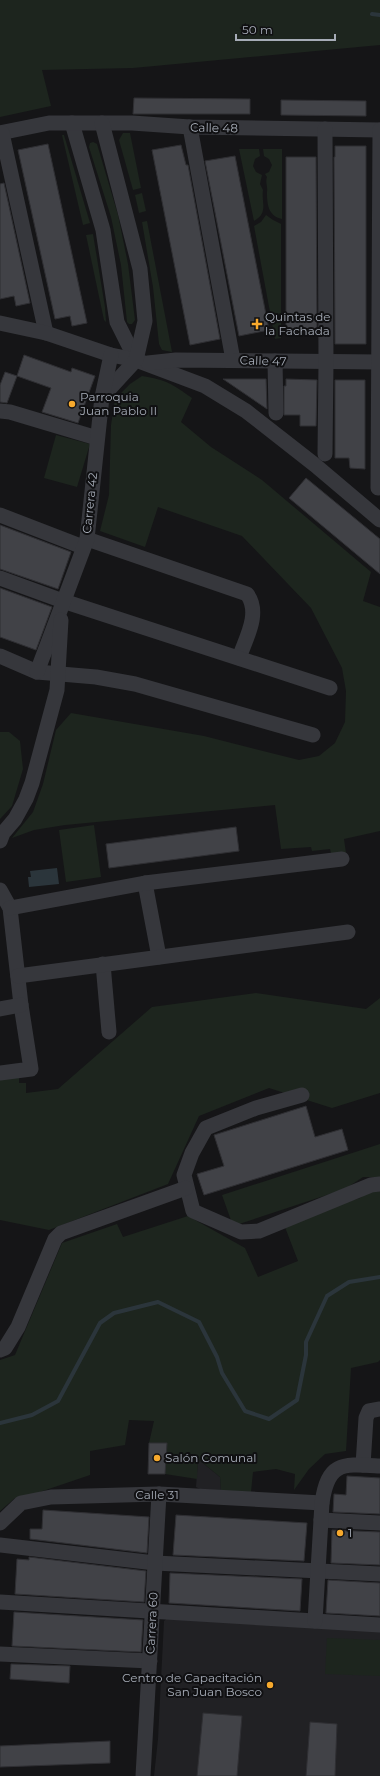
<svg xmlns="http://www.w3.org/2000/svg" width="380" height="1776" font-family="Montserrat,sans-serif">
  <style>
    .built { fill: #212124 }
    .green { fill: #1d251e }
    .water { fill: #2b353b }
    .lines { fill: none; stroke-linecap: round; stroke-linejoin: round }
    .stream { stroke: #2b353b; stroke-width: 4 }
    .building { fill: #414247; stroke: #2f2f33 }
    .minor { stroke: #36373c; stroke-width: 15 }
    .poi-dot { fill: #f7a92d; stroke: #101012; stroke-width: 1.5 }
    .labels { text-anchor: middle; stroke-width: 4; stroke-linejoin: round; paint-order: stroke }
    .street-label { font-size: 12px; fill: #a6acb7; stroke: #101012 }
    .poi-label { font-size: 12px; fill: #a6acb7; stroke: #101012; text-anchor: start }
  </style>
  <rect width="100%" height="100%" fill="#151517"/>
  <g class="built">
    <polygon points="198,1459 220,1477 221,1491 200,1489 196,1487"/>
    <polygon points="170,1616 380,1630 380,1776 154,1776 158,1739 164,1621"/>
  </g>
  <g class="green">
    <polygon points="0,0 380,0 380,45 133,68 42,70 51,106 0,117"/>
    <polygon points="123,133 130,133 141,188 133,190 119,140"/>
    <polygon points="62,135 64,135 90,223 83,225"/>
    <polygon points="93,142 97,144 118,215 128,264 135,320 132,324 129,324 127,322 121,265 111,217 89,147 90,143"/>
    <path d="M239 149H259L260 156 255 159 253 166 256 172 262 175 260 184 263 190C261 202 269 213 254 221Z"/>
    <path d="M263 149H282V219C268 216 267 204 267 192 268 186 265 183 267 177L265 174 269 172 272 165 269 159 264 156Z"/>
    <polygon points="142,193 146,211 139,213 135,195"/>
    <polygon points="266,215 273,220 281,224 281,338 275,339 254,226 261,222"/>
    <polygon points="147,221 172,352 162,350 159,344 153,287 142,222"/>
    <polygon points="93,234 105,307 106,322 104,320 86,235"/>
    <path d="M142 376C167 380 172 384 192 398L181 422 211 447 262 480 371 572 363 601 380 607V831L344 839 346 853H331L330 849 312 851 311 847 281 849 275 805 65 825 34 830 12 838 33 812 43 784 56 730 71 713 204 736 299 760 319 756 335 743 345 722 346 691 342 668 311 608 242 536 158 507 145 547 100 531 109 495 111 425 115 399 130 384Z"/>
    <polygon points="56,435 90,444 77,487 44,478"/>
    <polygon points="0,732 9,732 20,741 23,769 12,806 0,819"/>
    <polygon points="94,825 101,877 66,882 59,830"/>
    <polygon points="256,993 366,1009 380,998 380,1093 332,1108 269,1088 199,1116 168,1184 49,1230 0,1220 0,1079 19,1077 19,1083 26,1083 26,1093 58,1089 152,1007"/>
    <polygon points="380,1144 380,1177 363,1177 345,1189 233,1226 222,1195"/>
    <polygon points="371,1189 380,1189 380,1360 378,1362 351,1368 346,1451 325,1454 309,1469 294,1490 295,1474 276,1469 253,1472 251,1492 221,1491 220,1477 198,1459 197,1479 165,1474 167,1443 149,1443 154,1421 129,1420 125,1445 90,1451 90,1475 34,1494 15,1498 0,1511 0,1360 15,1355 62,1243 117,1224 123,1237 188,1216 245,1248 258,1277 298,1261 283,1222 360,1198"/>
    <polygon points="327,1638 380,1640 380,1676 325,1674"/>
  </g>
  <polygon class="water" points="57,868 59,884 29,887 28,877 31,877 30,871"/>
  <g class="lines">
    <g class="stream">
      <polyline points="372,14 380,15"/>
      <polyline points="0,1423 32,1415 58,1401 100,1323 114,1313 158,1302 199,1322 217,1357 222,1373 245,1411 269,1419 297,1400 306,1355 306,1342 327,1296 349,1282 380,1277"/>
    </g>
  </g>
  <g class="building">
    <polygon points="134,98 250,99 250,114 133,114"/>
    <polygon points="281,100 366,101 366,116 281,115"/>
    <polygon points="48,144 87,323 72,326 70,316 55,319 18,150"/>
    <polygon points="181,145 186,165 188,165 220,339 190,345 152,150"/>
    <polygon points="335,146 366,146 366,344 335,344 334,157 335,157"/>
    <polygon points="235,156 269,330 239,336 205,161"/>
    <polygon points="286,157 316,157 317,334 286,334"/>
    <polygon points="4,183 30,303 16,306 14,296 0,299 0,184"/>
    <polygon points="24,355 71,372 72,368 95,376 78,423 42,412 51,388 17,376 7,403 0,402 0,385 5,372 17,376"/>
    <polygon points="223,379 266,379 267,409"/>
    <polygon points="286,379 317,380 316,426 300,426 300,415 284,415 284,386 286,386"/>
    <polygon points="335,380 365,380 365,469 350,468 349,458 335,458"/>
    <polygon points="306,478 380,539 380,574 289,498"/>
    <polygon points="0,525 71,552 58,589 0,569"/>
    <polygon points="0,588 52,607 36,650 0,637"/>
    <polygon points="236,827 239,851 109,868 106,844"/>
    <polygon points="306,1106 315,1137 342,1129 348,1150 204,1195 197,1174 224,1166 214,1135"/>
    <polygon points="149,1443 167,1443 165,1474 148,1474"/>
    <polygon points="347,1476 380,1478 380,1514 333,1512 334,1494 346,1495"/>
    <polygon points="43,1510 149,1517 147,1553 30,1539 30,1529 42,1529"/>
    <polygon points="176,1515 307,1523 304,1561 173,1555"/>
    <polygon points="332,1530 380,1532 380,1565 331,1563"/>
    <polygon points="29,1557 146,1571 144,1602 15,1594 17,1559 29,1560"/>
    <polygon points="170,1573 302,1579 300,1611 169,1603"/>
    <polygon points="328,1580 380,1583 380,1616 326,1613"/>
    <polygon points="14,1612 143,1620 141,1652 12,1646"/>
    <polygon points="11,1664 70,1666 69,1683 10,1679"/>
    <polygon points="203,1713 242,1716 237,1776 197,1776"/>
    <polygon points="310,1722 337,1724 335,1776 306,1776"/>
    <polygon points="110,1741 110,1763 0,1767 0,1746"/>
  </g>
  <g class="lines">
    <g class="minor">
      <polyline points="72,123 103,230 117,322 136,360"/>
      <polyline points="190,127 233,360"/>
      <polyline points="0,133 49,123 132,123 190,127 380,130"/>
      <polyline points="2,133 46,333"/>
      <polyline points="0,323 46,333 111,355 136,360 205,386 246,411 315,465 380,520"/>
      <polyline points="275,361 276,413"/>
      <polyline points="148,363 176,360 380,362"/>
      <polyline points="102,397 136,360 145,321 140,269 102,123"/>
      <polyline points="0,411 10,412 97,438"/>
      <polyline points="325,454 326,362 325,129"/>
      <polyline points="378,488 380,130"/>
      <polyline points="0,515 83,547"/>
      <path d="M87 539 247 594C261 613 246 638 239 658"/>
      <polyline points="0,578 63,601 330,688"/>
      <polyline points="0,656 37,672 96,677 135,684 313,735"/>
      <polyline points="37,672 87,539 102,397 111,355"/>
      <polyline points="0,841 3,833 15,819 26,799 32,783 57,690 61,620"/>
      <polyline points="145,883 159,957"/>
      <polyline points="0,890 10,908 21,1005 31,1069 0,1073"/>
      <polyline points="10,908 145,883 342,859"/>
      <polyline points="103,964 109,1032"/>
      <polyline points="18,976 348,932"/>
      <polyline points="0,1009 21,1005"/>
      <polyline points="302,1095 256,1108 206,1128 192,1153 184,1175 193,1211 241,1232 259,1231 371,1185 380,1184"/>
      <polyline points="0,1350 5,1348 18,1327 55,1239 61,1233 186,1188"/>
      <polyline points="363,1465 366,1418 369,1411 380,1409"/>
      <polyline points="321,1520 380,1523"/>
      <polyline points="0,1523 21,1503 51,1497 159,1494 322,1503"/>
      <polyline points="0,1545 155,1563 380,1574"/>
      <polyline points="0,1602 380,1625"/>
      <path d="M315 1621 322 1503C328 1461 343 1464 380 1466"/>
      <polyline points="0,1654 150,1661"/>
      <polyline points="143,1776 159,1494"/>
    </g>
  </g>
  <g class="poi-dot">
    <path d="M255 318h4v4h4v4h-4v4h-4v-4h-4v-4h4z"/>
    <circle cx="72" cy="404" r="4"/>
    <circle cx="157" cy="1458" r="4"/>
    <circle cx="340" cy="1533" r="4"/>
    <circle cx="270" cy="1685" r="4"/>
  </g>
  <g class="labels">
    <g class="street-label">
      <text transform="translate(214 128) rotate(1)" y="4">Calle 48</text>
      <text transform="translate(263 361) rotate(2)" y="4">Calle 47</text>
      <text transform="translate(90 503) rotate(-84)" y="4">Carrera 42</text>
      <text x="157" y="1499">Calle 31</text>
      <text transform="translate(152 1623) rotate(-87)" y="4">Carrera 60</text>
    </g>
    <g class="poi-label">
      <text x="265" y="321">Quintas de<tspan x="265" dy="14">la Fachada</tspan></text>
      <text x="80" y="401">Parroquia<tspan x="80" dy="14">Juan Pablo II</tspan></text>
      <text x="165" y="1462">Salón Comunal</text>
      <text x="348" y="1537">1</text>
      <text x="262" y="1682" text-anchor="end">Centro de Capacitación<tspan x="262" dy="14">San Juan Bosco</tspan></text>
    </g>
  </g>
  <path d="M236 34v6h99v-6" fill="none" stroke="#a6acb7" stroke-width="2"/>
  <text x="242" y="34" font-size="12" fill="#a6acb7" stroke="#101012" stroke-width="3" paint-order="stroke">50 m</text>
</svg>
